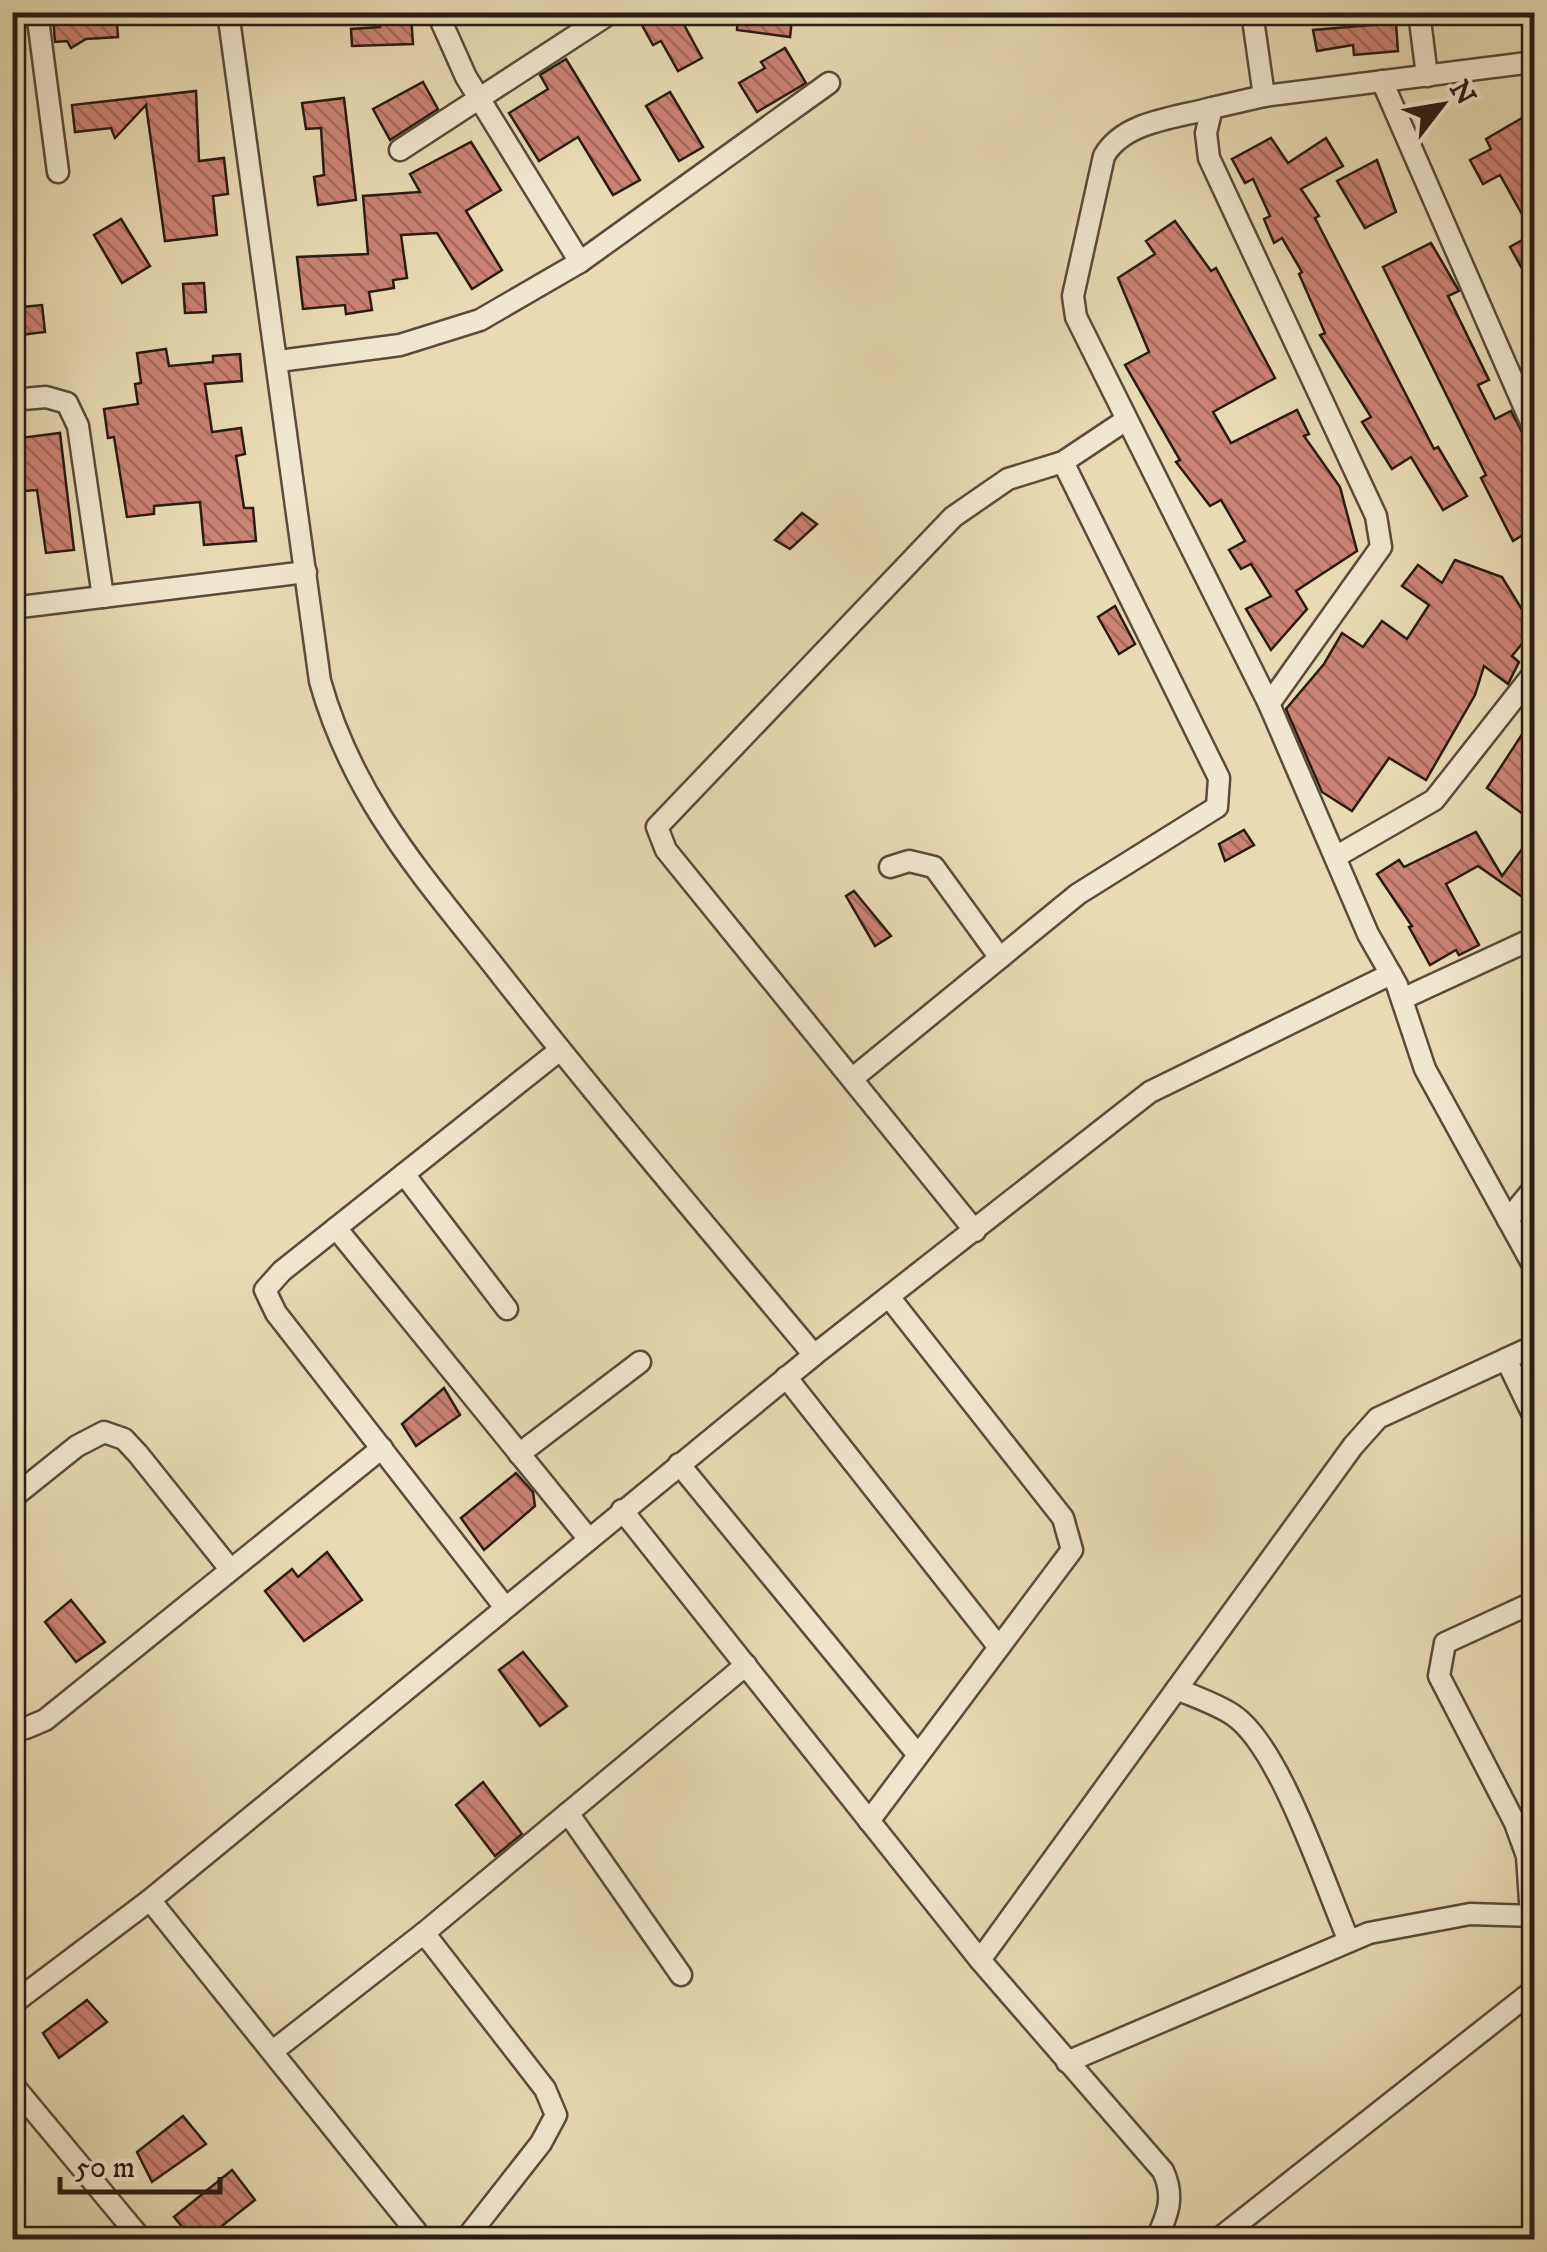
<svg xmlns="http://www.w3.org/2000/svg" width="1547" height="2252" font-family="'IM FELL DW Pica',serif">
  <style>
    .building { fill: url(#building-back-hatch); stroke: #2a1b12; stroke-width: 2.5 }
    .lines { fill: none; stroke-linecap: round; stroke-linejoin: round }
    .minor-casing { stroke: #5a4b3a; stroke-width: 25 }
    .minor { stroke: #f0e8ce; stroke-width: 20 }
  </style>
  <defs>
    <pattern id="building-back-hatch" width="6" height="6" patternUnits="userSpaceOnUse" patternTransform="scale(2.5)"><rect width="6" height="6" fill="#cb8374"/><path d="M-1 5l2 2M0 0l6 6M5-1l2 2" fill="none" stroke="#a56a5e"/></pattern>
  </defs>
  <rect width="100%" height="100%" fill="#e8dbb4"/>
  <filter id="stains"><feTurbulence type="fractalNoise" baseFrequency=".002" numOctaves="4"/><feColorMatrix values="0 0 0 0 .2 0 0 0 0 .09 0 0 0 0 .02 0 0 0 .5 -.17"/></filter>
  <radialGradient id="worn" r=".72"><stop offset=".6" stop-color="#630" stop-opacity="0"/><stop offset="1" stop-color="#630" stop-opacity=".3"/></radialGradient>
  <g class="building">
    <polygon points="116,12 118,37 86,39 71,48 67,41 55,42 53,16"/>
    <polygon points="649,12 677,12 702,58 678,71 661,41 653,45 638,18"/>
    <polygon points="738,13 792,19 790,37 737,30"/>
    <polygon points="411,16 413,44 352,46 351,29 380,27 379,17"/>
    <polygon points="1396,23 1398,51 1354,55 1353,45 1317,51 1313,30"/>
    <polygon points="785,48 806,83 757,112 739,83 765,68 761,62"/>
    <polygon points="566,59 640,180 613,195 578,137 539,161 509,113 548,89 540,75"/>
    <polygon points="423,82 438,109 390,140 373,109"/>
    <polygon points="196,91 199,161 224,158 228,194 213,196 217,235 165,241 146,105 115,138 111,128 75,132 72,105"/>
    <polygon points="670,92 703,147 679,161 646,106"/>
    <polygon points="344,98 356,200 318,205 314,177 324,175 321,128 306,129 302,103"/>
    <polygon points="1534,111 1534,290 1510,247 1533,234 1500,175 1483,184 1470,160 1491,149 1486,139"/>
    <polygon points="1271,138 1288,163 1326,138 1343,166 1301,189 1319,216 1315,218 1434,449 1438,447 1467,496 1443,510 1411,457 1392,469 1362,422 1371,417 1320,335 1325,333 1299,274 1302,272 1282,238 1274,243 1264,219 1270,216 1253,179 1245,183 1232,159"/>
    <polygon points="471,142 501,190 466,211 502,270 472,289 437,233 401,235 407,278 393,280 394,288 369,292 372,310 346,314 345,305 303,309 297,257 368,254 363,196 420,192 410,174"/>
    <polygon points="1377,160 1396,212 1365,228 1337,181"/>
    <polygon points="121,219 150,266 122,283 94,235"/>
    <polygon points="1175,221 1211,271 1216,268 1275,378 1213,412 1231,443 1297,410 1309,434 1304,436 1340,487 1357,551 1296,591 1307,609 1271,650 1246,609 1271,596 1251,564 1241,569 1229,550 1245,541 1221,500 1210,506 1176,462 1180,460 1125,365 1149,352 1118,278 1155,254 1146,241"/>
    <polygon points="1431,243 1459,291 1448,296 1489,380 1478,385 1495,419 1511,411 1534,455 1526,463 1534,480 1534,562 1521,536 1513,541 1487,490 1481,478 1486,475 1383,267"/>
    <polygon points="204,283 206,312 185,313 183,284"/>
    <polygon points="42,305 45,332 12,336 12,308"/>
    <polygon points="166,349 169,366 213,362 213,356 240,354 242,381 205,384 212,432 241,428 245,454 236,456 244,508 253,508 256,541 204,545 200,502 154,506 154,514 127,517 114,437 108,438 104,409 138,404 135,384 141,383 137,353"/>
    <polygon points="60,433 74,550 46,553 37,490 12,492 12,439"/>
    <polygon points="802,513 817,524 790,549 775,540"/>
    <polygon points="1455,560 1502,577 1534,629 1512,656 1519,662 1508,684 1484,666 1475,695 1426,780 1389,758 1352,811 1322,792 1286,709 1324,664 1342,633 1363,647 1382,621 1407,639 1429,605 1402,586 1418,565 1442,583"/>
    <polygon points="1115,606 1135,644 1119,654 1098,617"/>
    <polygon points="1534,716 1534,822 1487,788"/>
    <polygon points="1244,830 1254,845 1225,861 1219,844"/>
    <polygon points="1476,832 1502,876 1534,833 1534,905 1478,866 1446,884 1479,945 1459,955 1456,950 1430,965 1409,927 1412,926 1377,874 1399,860 1404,867"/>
    <polygon points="854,891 891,936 875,946 846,896"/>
    <polygon points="444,1388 460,1415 416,1446 402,1424"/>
    <polygon points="516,1473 533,1492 535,1506 484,1550 461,1518"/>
    <polygon points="327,1552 362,1600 304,1641 265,1591 292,1569 298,1577"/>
    <polygon points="71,1600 105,1642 76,1662 45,1622"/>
    <polygon points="523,1652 567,1706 540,1726 499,1670"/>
    <polygon points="483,1782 522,1834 495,1856 456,1805"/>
    <polygon points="87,2000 107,2022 59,2058 43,2033"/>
    <polygon points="183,2116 206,2144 152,2182 137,2152"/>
    <polygon points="232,2170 255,2200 204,2240 193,2240 174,2217"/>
  </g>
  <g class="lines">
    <defs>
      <g id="minor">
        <polyline points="37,12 58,172"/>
        <path d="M228 12 320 681C354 802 425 878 501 975 602 1104 709 1229 814 1355"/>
        <polyline points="437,12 466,77 580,262"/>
        <polyline points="1252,12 1264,96 1534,62"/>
        <polyline points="1419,12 1427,76"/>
        <polyline points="1382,81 1534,429"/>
        <polyline points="1264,96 1212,108 1206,133 1209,158 1376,516 1381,547 1269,704"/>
        <path d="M1212 108C1176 118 1124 121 1104 156L1073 296 1076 317 1269 704 1368 934 1397 985 1425 1069 1534 1267"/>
        <polyline points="400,150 612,12"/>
        <polyline points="279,361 400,345 480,320 580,262 829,83"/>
        <polyline points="12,400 46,397 67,403 78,426 103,597"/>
        <polyline points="12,608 306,572"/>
        <polyline points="1337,856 1434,800 1534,673"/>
        <polyline points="890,867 909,861 934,867 1000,958"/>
        <polyline points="1402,999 1534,938"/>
        <polyline points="853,1078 1078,894 1217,807 1219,778 1063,462"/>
        <polyline points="404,1174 507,1309"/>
        <polyline points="1508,1220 1534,1188"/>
        <polyline points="336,1228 588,1538"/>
        <polyline points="975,1231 666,850 657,827 953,517 1008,479 1063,462 1126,420"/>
        <polyline points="1506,1359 1534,1417"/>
        <polyline points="786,1377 998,1646"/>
        <polyline points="519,1454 640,1362"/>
        <polyline points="679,1464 918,1755"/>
        <polyline points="12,1498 77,1446 104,1432 124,1439 138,1454 230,1569"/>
        <path d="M622 1510 980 1960 1163 2171C1175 2197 1168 2214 1156 2240"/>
        <polyline points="504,1606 276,1313 265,1290 282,1271 560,1050"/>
        <path d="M1177 1689C1195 1697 1217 1704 1233 1715 1280 1746 1325 1886 1349 1941"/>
        <polyline points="12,1726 26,1728 45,1720 382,1448"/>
        <polyline points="568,1813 681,1975"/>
        <polyline points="869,1821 1072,1550 1063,1518 889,1297"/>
        <polyline points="150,1900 423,2240"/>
        <polyline points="1531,1916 1527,1856 1515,1823 1439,1676 1445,1643 1534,1602"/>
        <polyline points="424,1933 746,1665"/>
        <polyline points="980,1960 1353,1446 1378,1418 1534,1346"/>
        <polyline points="12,2004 150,1900 814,1355 1150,1092 1391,974"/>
        <polyline points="273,2051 424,1933 545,2089 556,2115 541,2143 465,2240"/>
        <polyline points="1067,2062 1369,1933 1470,1914 1534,1916"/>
        <polyline points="12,2084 142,2240"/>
        <polyline points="1217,2240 1534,1990"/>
      </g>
    </defs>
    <use href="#minor" class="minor-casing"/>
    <use href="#minor" class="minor"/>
  </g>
  <rect width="1547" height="2252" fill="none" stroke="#e8dbb4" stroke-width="50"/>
  <rect x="15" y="15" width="1517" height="2222" fill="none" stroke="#2a1b12" stroke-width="5"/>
  <rect x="25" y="25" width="1497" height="2202" fill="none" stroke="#2a1b12" stroke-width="2.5"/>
  <g transform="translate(1442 105) rotate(59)" stroke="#f0e8ce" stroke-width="8" paint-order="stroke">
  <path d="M0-8L18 38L0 25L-18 38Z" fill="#2a1b12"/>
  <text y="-15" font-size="28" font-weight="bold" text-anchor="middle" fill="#2a1b12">N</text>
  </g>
  <path d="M60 2177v15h160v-15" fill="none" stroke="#2a1b12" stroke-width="5"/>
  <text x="75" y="2177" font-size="30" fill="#2a1b12" stroke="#f0e8ce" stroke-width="8" paint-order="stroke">50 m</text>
  <rect width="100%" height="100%" filter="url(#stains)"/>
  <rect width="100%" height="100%" fill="url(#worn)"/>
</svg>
